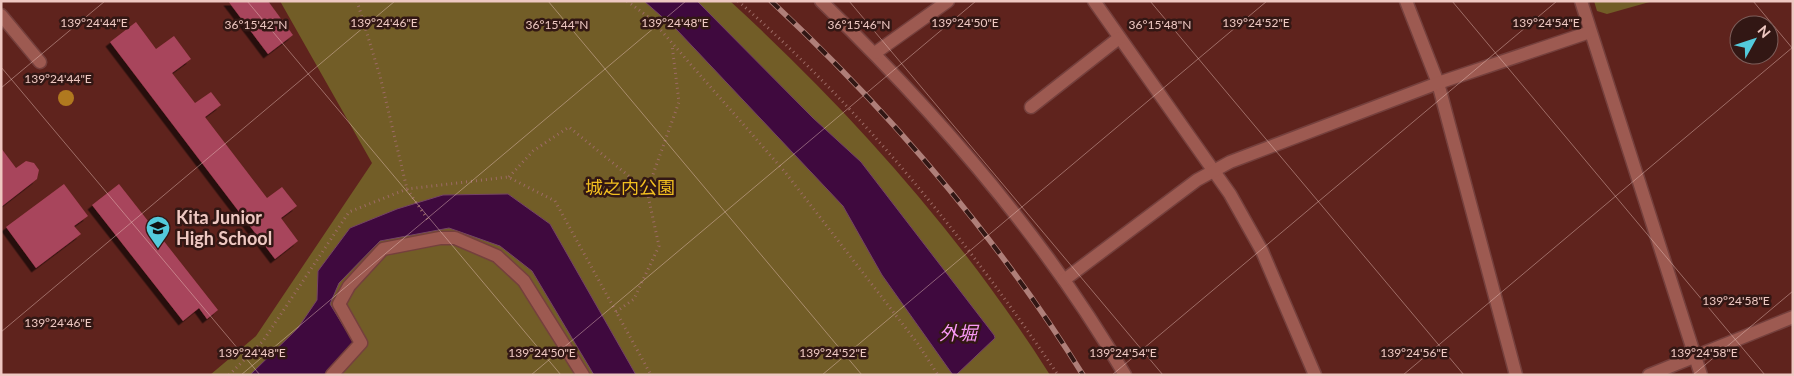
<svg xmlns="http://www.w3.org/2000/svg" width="1794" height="376" font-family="Lato,'Noto Sans JP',sans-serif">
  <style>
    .green { fill: #725d27 }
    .water { fill: #3f093e; stroke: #744266 }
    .building { fill: #a8445b; filter: url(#shadow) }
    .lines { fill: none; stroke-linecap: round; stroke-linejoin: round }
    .minor-casing { stroke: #75403d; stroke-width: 15 }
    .path { stroke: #9d6b65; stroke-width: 3; stroke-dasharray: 1 4; stroke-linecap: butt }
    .minor { stroke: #9d5a51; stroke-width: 12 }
    .rail-casing { stroke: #af7f79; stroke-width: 5.5 }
    .rail { stroke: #321714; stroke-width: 4; stroke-dasharray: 11; stroke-linecap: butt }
    .tree { fill: #b0791f }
    .ticks { fill: none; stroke: #eec8c2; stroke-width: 1; stroke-opacity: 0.45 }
    .labels { text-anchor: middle; stroke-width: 5; stroke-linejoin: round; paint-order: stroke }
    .park-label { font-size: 18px; fill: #f2bf20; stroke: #321714 }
    .poi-label { font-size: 18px; font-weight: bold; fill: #eec8c2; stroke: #321714; text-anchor: start }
    .water-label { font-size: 19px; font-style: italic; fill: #fa99f6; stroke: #321714 }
    .ticks-label { font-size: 12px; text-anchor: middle; fill: #eec8c2; stroke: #321714; stroke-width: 5; stroke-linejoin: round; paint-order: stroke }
  </style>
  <defs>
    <filter id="shadow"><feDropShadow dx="-4.5" dy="4.5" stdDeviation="0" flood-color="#0009"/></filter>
  </defs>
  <rect width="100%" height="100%" fill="#5f231d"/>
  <g class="green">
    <path d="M280 1H730C853 114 960 234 1050 375H210L256 336 372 163Z"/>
    <polygon points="1594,1 1653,1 1607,14 1597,11"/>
  </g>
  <g class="water">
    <polygon points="644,1 697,1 813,118 861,162 994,335 995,338 956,375 953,375 882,275 843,206 677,30"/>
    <polygon points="508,194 550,224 636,375 594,375 532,271 500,246 449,228 380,241 339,283 330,304 354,343 324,375 250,375 298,328 317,300 318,271 350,228 397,209 443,195"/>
  </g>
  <g class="building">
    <polygon points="228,1 268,1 293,35 268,54"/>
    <polygon points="136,22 156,49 174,36 191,59 172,73 195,103 211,92 221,105 205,117 267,198 282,187 297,206 281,218 298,241 275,259 110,42"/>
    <polygon points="1,148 16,168 26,161 34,163 39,170 37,179 1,207"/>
    <polygon points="64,184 88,216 74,226 81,234 36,268 6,227"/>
    <polygon points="119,184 218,310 207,319 199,308 183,321 92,205"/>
  </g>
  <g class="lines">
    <defs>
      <g id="minor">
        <path d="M821 1C937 113 1044 236 1125 375"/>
        <polyline points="1094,1 1230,194 1262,251 1315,375"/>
        <polyline points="1406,1 1438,83 1516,375"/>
        <polyline points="1581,1 1701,375"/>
        <polyline points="1,15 40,62"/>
        <polyline points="875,53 948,1"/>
        <polyline points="1031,107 1119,38"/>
        <polyline points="1064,280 1197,180 1230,162 1438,83 1590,32"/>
        <polyline points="332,375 361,343 339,304 349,286 383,249 440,238 455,238 497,256 524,281 583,375"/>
        <polyline points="1649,375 1793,317"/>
      </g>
    </defs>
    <use href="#minor" class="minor-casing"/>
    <g class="path">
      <polyline points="357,1 380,76 407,189 428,220"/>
      <polyline points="627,1 651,19 785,172 918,344 938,375"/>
      <path d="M738 1C862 109 966 239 1058 375"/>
      <polyline points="509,177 533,151 569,127 647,191"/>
      <polyline points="616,312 634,299 659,246 647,191 679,102 672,45"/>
      <polyline points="229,375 263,341 349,212 407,189 508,177 555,201 651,375"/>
    </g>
    <use href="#minor" class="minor"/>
    <defs>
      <path id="rail" d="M771 1C889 111 997 237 1083 375"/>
    </defs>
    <use href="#rail" class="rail-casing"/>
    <use href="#rail" class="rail"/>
  </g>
  <circle class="tree" cx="66" cy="98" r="8"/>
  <path class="ticks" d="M247 1 561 375M548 1 862 375M849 1 1163 375M1150 1 1464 375M1452 1 1765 375M1753 1 1793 49M1 67 260 375M1 88 105 1M1 332 395 1M241 375 686 1M531 375 976 1M822 375 1267 1M1112 375 1557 1M1403 375 1793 47M1693 375 1793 291"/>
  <defs>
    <symbol id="school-pin" viewBox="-11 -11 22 30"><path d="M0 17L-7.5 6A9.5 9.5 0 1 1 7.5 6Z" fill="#53cadc" stroke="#321714"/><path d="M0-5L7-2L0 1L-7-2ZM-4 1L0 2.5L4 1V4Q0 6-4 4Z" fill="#111"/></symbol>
  </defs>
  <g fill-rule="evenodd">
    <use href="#school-pin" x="144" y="214" width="28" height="38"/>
  </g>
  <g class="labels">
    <g class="park-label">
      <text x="630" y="194">城之内公園</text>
    </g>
    <g class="poi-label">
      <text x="176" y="224">Kita Junior<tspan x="176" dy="21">High School</tspan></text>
    </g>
    <g class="water-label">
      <text x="958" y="340">外堀</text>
    </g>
  </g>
  <g class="ticks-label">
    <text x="94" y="27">139°24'44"E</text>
    <text x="384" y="27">139°24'46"E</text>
    <text x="675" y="27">139°24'48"E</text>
    <text x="965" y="27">139°24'50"E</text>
    <text x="1256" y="27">139°24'52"E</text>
    <text x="1546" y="27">139°24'54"E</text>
    <text x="256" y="29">36°15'42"N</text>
    <text x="557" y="29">36°15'44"N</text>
    <text x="859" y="29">36°15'46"N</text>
    <text x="1160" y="29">36°15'48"N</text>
    <text x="58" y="83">139°24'44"E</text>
    <text x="1736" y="305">139°24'58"E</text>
    <text x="58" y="327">139°24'46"E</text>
    <text x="252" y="357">139°24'48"E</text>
    <text x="542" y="357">139°24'50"E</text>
    <text x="833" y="357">139°24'52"E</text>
    <text x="1123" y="357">139°24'54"E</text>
    <text x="1414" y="357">139°24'56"E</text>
    <text x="1704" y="357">139°24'58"E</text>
  </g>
  <rect width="1794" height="376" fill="none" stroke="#eec8c2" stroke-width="5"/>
  <g transform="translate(1754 40) rotate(50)"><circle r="24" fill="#321714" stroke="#7d5e5a"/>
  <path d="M0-4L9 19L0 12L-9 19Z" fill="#53cadc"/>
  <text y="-8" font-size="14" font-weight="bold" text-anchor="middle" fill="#eec8c2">N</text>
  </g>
</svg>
